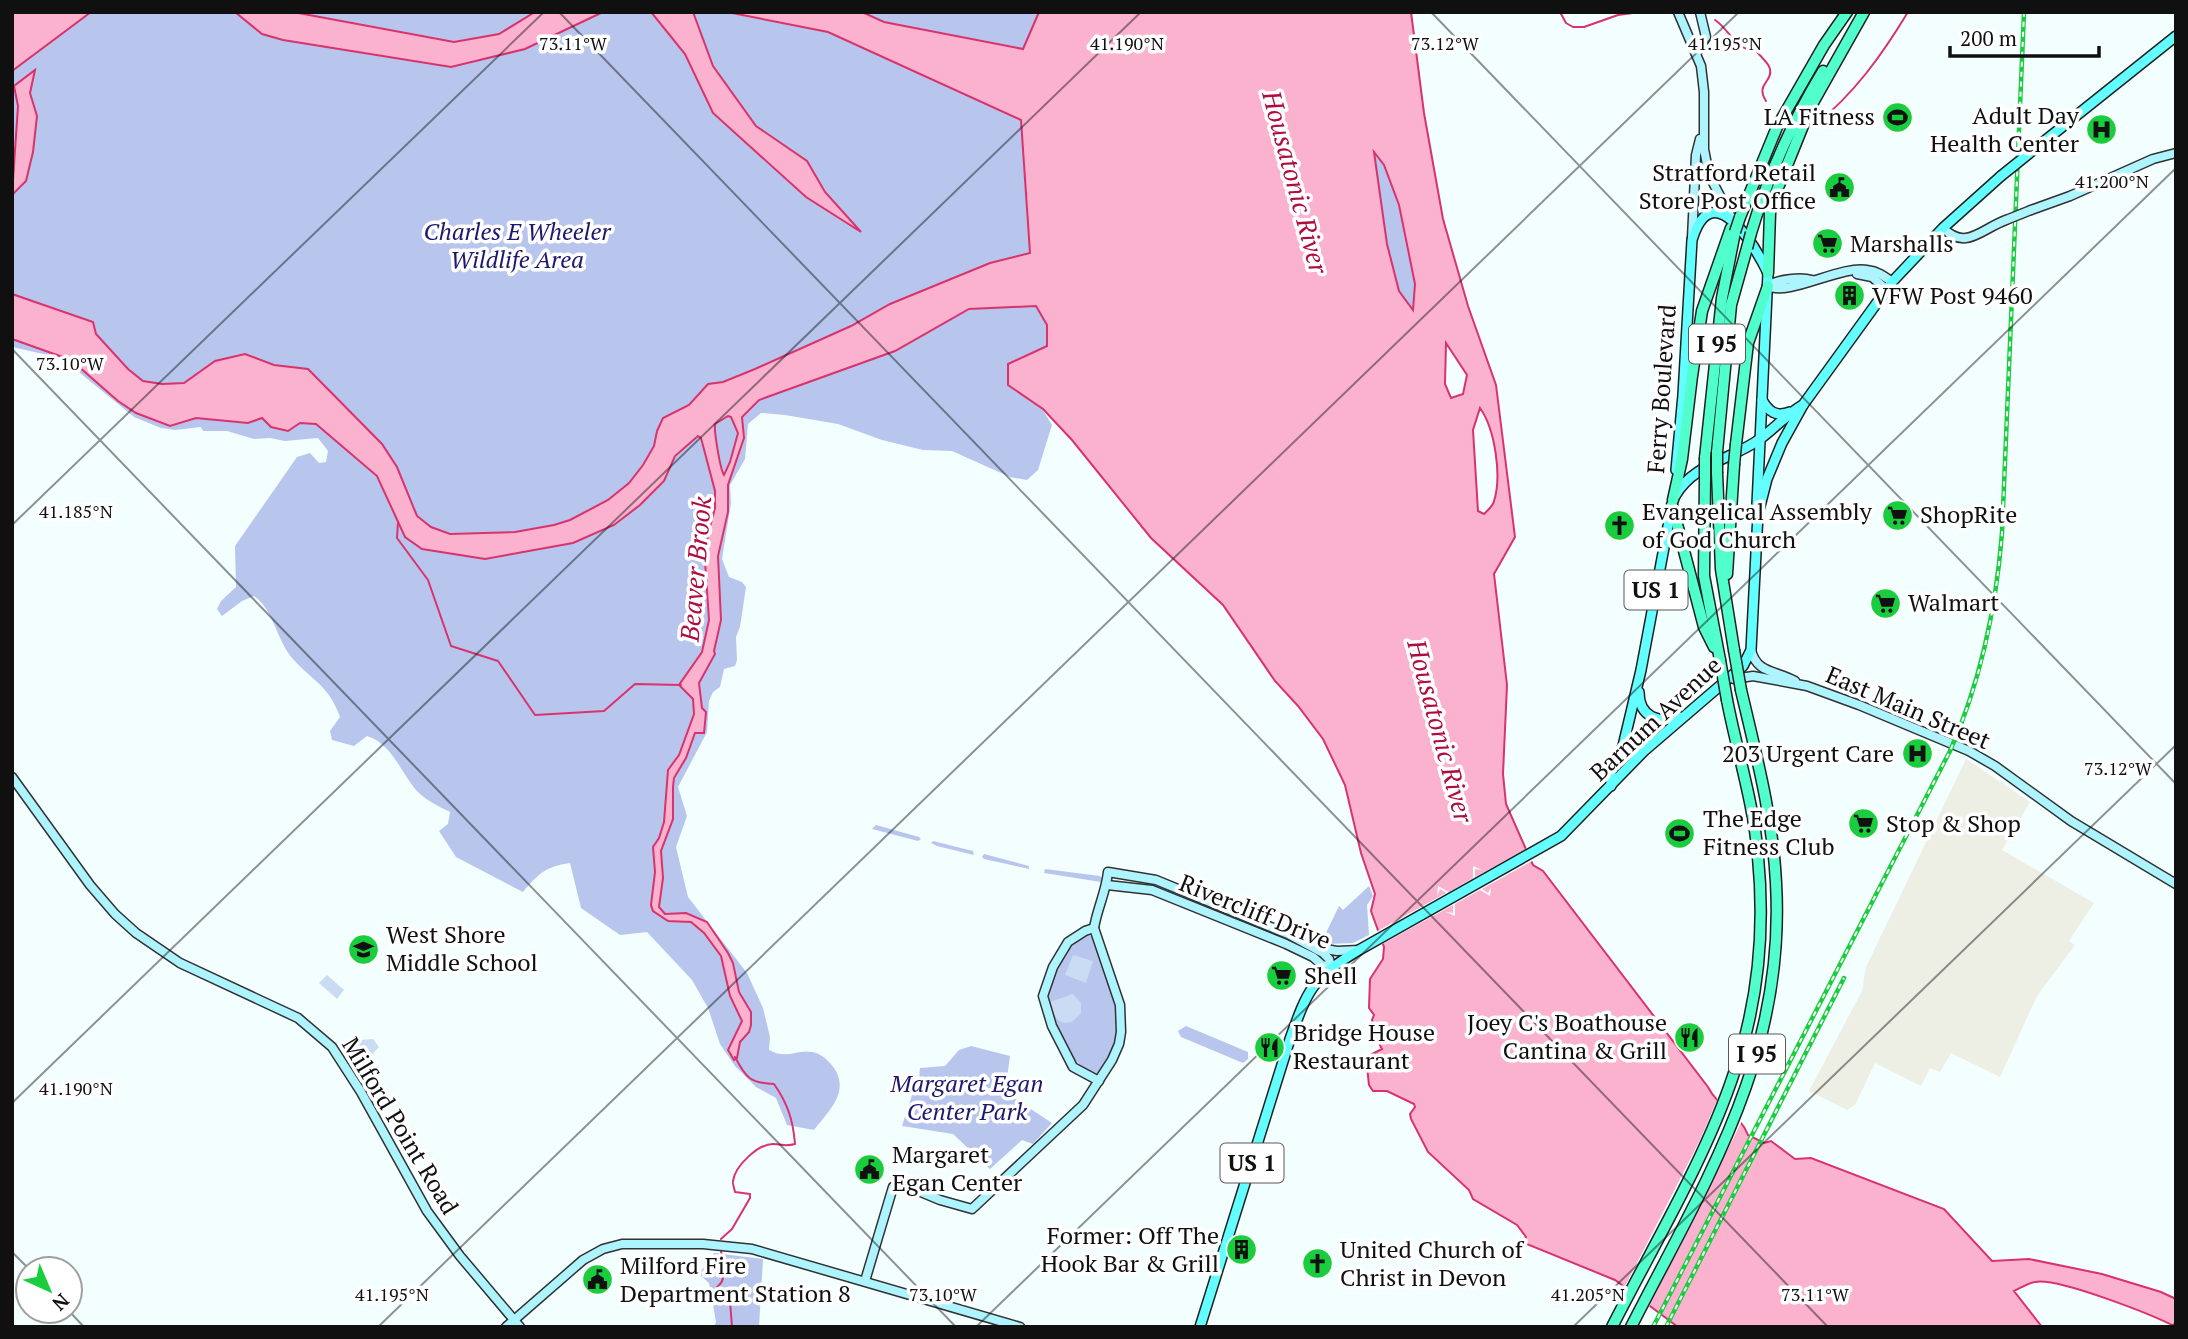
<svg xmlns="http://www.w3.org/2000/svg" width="2188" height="1339" font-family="'PT Serif',serif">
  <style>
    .industrial { fill: #edefe4 }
    .green { fill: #b8c6ee }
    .pitch { fill: #cadbf4 }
    .water { fill: #fbb2ce; stroke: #d9336d; stroke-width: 2; fill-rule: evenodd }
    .pier { fill: #f3feff }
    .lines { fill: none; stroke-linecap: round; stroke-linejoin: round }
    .stream { stroke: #d9336d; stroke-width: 2 }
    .secondary-casing { stroke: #323232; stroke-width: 11 }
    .primary-casing { stroke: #212121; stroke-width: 12 }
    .highway-casing { stroke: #212121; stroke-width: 13 }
    .secondary { stroke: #aef4ff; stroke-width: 8 }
    .primary { stroke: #63feff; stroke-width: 9 }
    .highway { stroke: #51ffcc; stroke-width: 10 }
    .rail-casing { stroke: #1acd3e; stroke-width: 4.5 }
    .rail { stroke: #fff; stroke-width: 2; stroke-dasharray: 5; stroke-linecap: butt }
    .secondary-bridge-casing { stroke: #323232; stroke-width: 11; stroke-linecap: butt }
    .primary-bridge-casing { stroke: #212121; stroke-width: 12; stroke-linecap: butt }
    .highway-bridge-casing { stroke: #212121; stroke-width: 13; stroke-linecap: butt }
    .secondary-bridge { stroke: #aef4ff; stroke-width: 8 }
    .primary-bridge { stroke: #63feff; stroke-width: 9 }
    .highway-bridge { stroke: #51ffcc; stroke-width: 10 }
    .ticks { fill: none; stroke: #101010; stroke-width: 2; stroke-opacity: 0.45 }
    .labels { text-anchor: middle; stroke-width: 7; stroke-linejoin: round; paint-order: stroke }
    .shield { fill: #fff; stroke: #585858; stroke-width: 2 }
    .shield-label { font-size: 23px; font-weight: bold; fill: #101010 }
    .poi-label { font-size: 24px; fill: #101010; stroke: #fff; text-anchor: start }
    .park-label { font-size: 24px; font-style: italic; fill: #1d196f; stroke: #fff }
    .street-label { font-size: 24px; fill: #101010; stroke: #fff }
    .water-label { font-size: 26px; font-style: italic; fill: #ae0d3f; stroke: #fff }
    .ticks-label { font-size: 18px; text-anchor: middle; fill: #101010; stroke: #fff; stroke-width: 7; stroke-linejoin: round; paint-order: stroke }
  </style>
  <rect width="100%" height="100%" fill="#f3feff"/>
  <polygon class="industrial" points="1966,759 2030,802 2002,850 2094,903 2069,941 2075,945 2037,996 2000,1077 1951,1053 1940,1072 1930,1068 1921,1086 1875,1063 1855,1105 1847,1110 1809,1091 1862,991 1866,967"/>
  <g class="green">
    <path d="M12 12H1039L1023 49 1036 306 1047 325V346L1009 385 1042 409 1052 425 1038 470 1027 480 1010 477 952 451 923 450 882 440 838 424 785 415 761 413 748 424 745 459 730 485 731 503 722 559 729 577 742 582 746 587 740 627 736 637 737 660 735 666 724 669 720 687 713 692 709 701 707 732 678 787 687 816 676 847 688 897 747 973 763 1008 770 1037 769 1050C787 1060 796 1049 812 1052 821 1053 829 1061 834 1068 850 1092 829 1111 814 1130L787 1125 776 1098 756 1087 735 1066 720 1044 708 1008 692 980 647 932 620 935 581 908 570 863C545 867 539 873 523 892L456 857 439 831 448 824 450 812C438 806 425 800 416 790 400 771 392 744 367 736L354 746 332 740 330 731 340 717C328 684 312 681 292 658 276 639 274 610 254 596L242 601 222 616 217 609 221 601 236 587 235 546 297 457 310 453 319 463 326 462 328 451 318 438 285 441 270 438 254 439 227 431H203L201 427 175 430 161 428 134 417 80 373 70 360 12 347Z"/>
    <polygon points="1373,151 1384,164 1399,205 1415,284 1413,311 1399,291 1387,244"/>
    <polygon points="876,825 919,837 921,839 918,841 872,829"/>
    <polygon points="933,841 973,851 974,855 937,846 931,843"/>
    <polygon points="984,854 1029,866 1029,869 984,859 982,857"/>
    <polygon points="1045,869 1100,876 1103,879 1101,882 1044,873"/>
    <polygon points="1148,882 1284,935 1284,938 1281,940 1148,885"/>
    <polygon points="1369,886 1373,896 1367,905 1369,935 1353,943 1325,944 1326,941 1323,939 1339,906 1343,910"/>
    <path d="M1086 935 1094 937C1103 968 1121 1001 1118 1035 1116 1049 1106 1062 1098 1074 1091 1071 1084 1068 1078 1063 1070 1056 1065 1045 1060 1036 1054 1025 1049 1012 1048 999 1045 976 1067 945 1086 935Z"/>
    <polygon points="1186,1026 1248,1052 1248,1059 1243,1063 1181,1037 1178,1031"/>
    <polygon points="971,1046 1010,1056 1005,1092 1052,1123 1033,1144 1022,1140 990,1169 953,1134 902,1126 913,1092 918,1092 920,1068 945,1066 959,1050"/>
    <polygon points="714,1253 763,1259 759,1327 714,1327 716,1322 709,1283 699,1274"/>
  </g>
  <g class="pitch">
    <polygon points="1073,955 1093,961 1086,983 1065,975"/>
    <polygon points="327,975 344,990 337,999 319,983"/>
    <path d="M1073 994 1081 1003V1013L1072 1022C1056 1026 1054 1014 1050 1002Z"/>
    <polygon points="373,1039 379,1047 367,1060 355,1048 360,1040"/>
  </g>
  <g class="water">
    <polygon points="12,12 91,12 12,71"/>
    <polygon points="235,12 293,12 454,42 499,34 535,12 603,12 525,49 451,67 283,40 262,34"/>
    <polygon points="651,12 693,12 713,66 756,126 807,161 825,192 861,232 806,197 713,113 685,54"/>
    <path d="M727 12H862L884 22 1023 49 1039 12H1411L1424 113 1443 219 1468 306 1496 385 1515 537 1494 574 1507 685 1503 774 1506 804 1533 865 1543 871 1708 1087C1719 1109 1740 1113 1748 1135L1764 1143 1771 1141 1795 1159 1811 1158 1944 1209 1992 1261 2029 1259 2102 1274 2161 1292 2176 1299V1327C2153 1315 2057 1277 2035 1282 2028 1283 2020 1288 2014 1291L2042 1327H1678L1615 1280 1527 1244 1520 1247 1526 1237 1517 1225 1473 1199 1469 1190 1428 1152 1411 1119 1410 1114 1415 1107 1414 1104 1387 1091H1373L1369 1085 1366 1057 1382 1049C1376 1039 1377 1031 1372 1020L1374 1015 1369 1008 1370 979 1383 959 1384 947 1371 911 1375 894 1361 853 1345 785 1323 739 1298 706 1275 681 1223 605 1151 538 1072 440 1043 409 1008 385V364L1047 346V325L1036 306 969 309 895 351 759 400 742 417 744 438 728 485V512L718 556 721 620 714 651 715 654 699 683 702 708 706 712 704 733H695L686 758 674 778 673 787V819L661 851 663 878 659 907 665 914 686 913 707 922 728 953 733 963 739 992 751 1012V1025L749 1032 740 1042 737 1058 734 1060 728 1050 742 1021 730 996 721 956 704 933 691 922 668 921 653 911 651 905 655 872 653 847 659 838 664 822 668 770 679 755 694 714 693 699 679 685 702 652 709 620 705 561 708 534 715 508V491L701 438 698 436 675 456 664 481 640 505 614 525 573 543 485 559 422 549 405 537 377 476 316 424 300 423 288 431 271 427 262 418 248 423 196 418 170 426 136 413 118 401 71 360 12 339V294L93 322 96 334 128 369 143 381 162 384 184 383 215 361 245 354 274 365 308 369 382 444 397 467 417 516 431 527 450 534 515 532 554 525 570 520 608 500 629 483 643 465 654 446 657 431 663 418 689 405 708 384 723 382 755 369 851 326 890 304 990 263 1030 253 1021 120 828 32ZM1374 152 1384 165 1399 205 1415 284 1413 310 1399 291 1387 244ZM1446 343 1467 375 1463 394 1451 398 1445 384ZM1480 408C1495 429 1502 476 1494 501 1493 506 1488 510 1484 514L1478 511 1473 430ZM728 416 731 417 738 433 730 462 724 475C720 469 714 431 715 424Z"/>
    <polygon points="35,70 30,93 37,116 33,152 26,181 12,195 18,106 14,86"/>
  </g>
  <g class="pier">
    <polygon points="1529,847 1534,860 1482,889 1488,893 1491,887 1490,896 1480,890 1455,904 1455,916 1446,912 1453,913 1453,905 1379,946 1374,933 1446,893 1440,889 1437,896 1438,886 1449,892 1473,878 1473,866 1482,870 1475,869 1475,877"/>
    <polygon points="1718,1098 1743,1119 1648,1309 1623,1290 1700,1140"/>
  </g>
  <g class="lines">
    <g class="stream">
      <polyline points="1560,12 1566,23 1573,27 1584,27 1618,15 1640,12"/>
      <path d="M1715 20C1730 30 1735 50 1756 51 1760 56 1769 63 1770 69 1773 82 1755 84 1766 101"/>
      <path d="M1815 125C1854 94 1882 55 1908 12"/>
      <polyline points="398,522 397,538 428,580 451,646 498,661 535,715 604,711 635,684 681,685"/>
      <path d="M721 1239 732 1229 750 1198V1194L735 1192C735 1191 732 1182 733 1181 735 1166 758 1144 773 1144 783 1144 784 1147 795 1144 793 1120 788 1104 774 1084 750 1083 746 1078 735 1057"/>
      <path d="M721 1251C723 1263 728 1279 717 1287L730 1301 732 1327"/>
    </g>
    <defs>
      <g id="secondary">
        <polyline points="1678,12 1701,66 1704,92 1704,149 1709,175 1732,219"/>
        <polyline points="1696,54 1706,37 1700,12"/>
        <polyline points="2031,210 2070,196 2153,159 2176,153"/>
        <path d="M1943 228C1966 251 1981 229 2006 220"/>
        <polyline points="1692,238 1696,155 1700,139"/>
        <polyline points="1857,274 1872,277 1886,289"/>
        <path d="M1768 286C1788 297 1841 265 1867 270 1877 271 1884 276 1892 282"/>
        <path d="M1768 286C1778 279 1801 277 1812 280"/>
        <path d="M1751 650C1757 674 1776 670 1795 681"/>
        <polyline points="1734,679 1753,676 1807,686 1859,705 1969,751 1995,766 2071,821 2176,884"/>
        <polyline points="12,777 90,885 115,914 136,933 180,963 298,1018 332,1047 361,1092 427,1211 460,1256 520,1327"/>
        <polyline points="1107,885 1152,890 1286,944 1313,957 1322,965 1331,967"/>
        <polyline points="1094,928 1085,931 1068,942 1053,967 1043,996 1052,1026 1073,1067 1099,1081"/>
        <polyline points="1320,948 1337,951 1359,950"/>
        <path d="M865 1281 893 1187 904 1185 940 1200 972 1209 1083 1105 1112 1060 1119 1044 1121 1032 1120 1005 1094 928C1097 909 1106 892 1108 872L1156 880 1288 934 1323 953 1329 959 1331 967"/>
        <polyline points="506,1327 583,1260 603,1249 622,1244 703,1244 752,1249 1020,1327"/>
      </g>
      <g id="primary">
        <polyline points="2042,143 2176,36"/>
        <path d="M1762 400C1769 412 1776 417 1790 412"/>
        <path d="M1676 470 1683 395 1692 240C1712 174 1754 244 1768 273L1757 504"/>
        <path d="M1675 496C1694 463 1731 460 1760 439 1775 428 1787 414 1803 405"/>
        <path d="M1639 692C1639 717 1659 724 1680 717"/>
        <polyline points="1611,786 1611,772 1623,746 1641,670 1672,505"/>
        <path d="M1200 1327 1290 1039C1308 989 1312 978 1359 950L1561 836 1644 751 1743 666 1751 650 1758 514 1767 479 1782 443 1803 405 1892 282 1943 228 2001 176"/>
      </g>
      <g id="highway">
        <polyline points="1740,217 1777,127 1824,45 1847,12"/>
        <path d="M1751 233C1768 176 1792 122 1823 71"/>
        <polyline points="1768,273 1770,213 1775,195 1811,106 1864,12"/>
        <polyline points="1736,444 1748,343 1768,286"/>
        <polyline points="1717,452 1731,305 1747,248"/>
        <polyline points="1705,458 1722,298 1735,232"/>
        <polyline points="1717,473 1721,569 1734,650"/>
        <polyline points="1705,479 1704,576 1720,660"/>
        <polyline points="1673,500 1682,459 1692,376 1702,311 1731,228"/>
        <polyline points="1672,505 1704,627 1714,647"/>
        <polyline points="1727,574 1734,465"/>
        <path d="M1612 1327C1653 1246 1706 1158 1734 1073 1758 1004 1765 929 1758 857 1754 804 1737 752 1727 700"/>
        <path d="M1631 1327C1706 1180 1786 1056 1776 883 1773 818 1756 754 1741 690"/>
      </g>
    </defs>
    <use href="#secondary" class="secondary-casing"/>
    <use href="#primary" class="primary-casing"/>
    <use href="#highway" class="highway-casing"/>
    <use href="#secondary" class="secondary"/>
    <use href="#primary" class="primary"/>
    <use href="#highway" class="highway"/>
    <defs>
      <g id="rail">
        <path d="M1653 1327 1950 751C1981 681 1996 609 2002 533L2024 12"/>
        <polyline points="1666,1327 1844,978"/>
      </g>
    </defs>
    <use href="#rail" class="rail-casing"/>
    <use href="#rail" class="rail"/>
    <defs>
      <polyline id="secondary-bridge" points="2006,220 2031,210"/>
      <polyline id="primary-bridge" points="2001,176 2042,143"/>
      <g id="highway-bridge">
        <polyline points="1735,232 1740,217"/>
        <polyline points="1747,248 1751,233"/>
        <polyline points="1717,452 1717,473"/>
        <polyline points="1734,465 1736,444"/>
        <polyline points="1705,479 1705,458"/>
        <polyline points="1734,650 1741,690"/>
        <polyline points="1720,660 1727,700"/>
      </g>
    </defs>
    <use href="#secondary-bridge" class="secondary-bridge-casing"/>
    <use href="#primary-bridge" class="primary-bridge-casing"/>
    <use href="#highway-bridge" class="highway-bridge-casing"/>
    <use href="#secondary-bridge" class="secondary-bridge"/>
    <use href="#primary-bridge" class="primary-bridge"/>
    <use href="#highway-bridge" class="highway-bridge"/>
  </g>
  <path class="ticks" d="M559 12 1828 1327M1431 12 2176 784M12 349 956 1327M12 525 544 12M12 1103 1141 12M12 1252 29 1269M69 1311 84 1327M378 1327 1739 12M976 1327 2176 168M1573 1327 2176 745M2171 1327 2176 1322"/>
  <defs>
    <symbol id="stadium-disc" viewBox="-11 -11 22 22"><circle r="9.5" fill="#1acd3e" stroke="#fff"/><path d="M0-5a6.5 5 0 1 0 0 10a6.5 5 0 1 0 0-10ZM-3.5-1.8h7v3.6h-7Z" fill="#111"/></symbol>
    <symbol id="hospital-disc" viewBox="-11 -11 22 22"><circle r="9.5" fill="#1acd3e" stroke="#fff"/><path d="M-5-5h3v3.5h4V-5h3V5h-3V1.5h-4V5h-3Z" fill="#111"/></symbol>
    <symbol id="civic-disc" viewBox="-11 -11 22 22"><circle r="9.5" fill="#1acd3e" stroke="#fff"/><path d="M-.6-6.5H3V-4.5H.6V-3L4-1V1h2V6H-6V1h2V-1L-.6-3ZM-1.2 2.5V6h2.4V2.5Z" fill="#111"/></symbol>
    <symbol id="supermarket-disc" viewBox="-11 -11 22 22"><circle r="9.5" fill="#1acd3e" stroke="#fff"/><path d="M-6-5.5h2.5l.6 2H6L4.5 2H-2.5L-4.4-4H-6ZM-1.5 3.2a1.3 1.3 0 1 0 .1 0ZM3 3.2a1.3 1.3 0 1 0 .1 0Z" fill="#111"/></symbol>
    <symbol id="building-disc" viewBox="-11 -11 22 22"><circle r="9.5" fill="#1acd3e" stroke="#fff"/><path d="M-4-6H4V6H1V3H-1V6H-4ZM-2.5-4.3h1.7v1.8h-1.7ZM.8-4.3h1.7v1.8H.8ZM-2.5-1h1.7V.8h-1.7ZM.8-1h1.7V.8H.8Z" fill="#111"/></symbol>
    <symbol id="church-disc" viewBox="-11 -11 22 22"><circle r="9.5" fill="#1acd3e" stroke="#fff"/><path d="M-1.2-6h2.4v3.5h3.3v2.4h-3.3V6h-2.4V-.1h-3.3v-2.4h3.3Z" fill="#111"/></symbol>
    <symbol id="school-disc" viewBox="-11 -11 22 22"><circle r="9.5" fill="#1acd3e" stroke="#fff"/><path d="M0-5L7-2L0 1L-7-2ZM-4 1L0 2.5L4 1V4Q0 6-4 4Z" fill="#111"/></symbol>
    <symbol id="restaurant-disc" viewBox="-11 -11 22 22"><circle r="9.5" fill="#1acd3e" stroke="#fff"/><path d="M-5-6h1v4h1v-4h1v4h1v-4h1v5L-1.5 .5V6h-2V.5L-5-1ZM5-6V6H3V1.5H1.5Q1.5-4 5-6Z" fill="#111"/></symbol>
  </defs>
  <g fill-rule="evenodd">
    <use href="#stadium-disc" x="1880" y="100" width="35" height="35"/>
    <use href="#hospital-disc" x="2084" y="112" width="35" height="35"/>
    <use href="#civic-disc" x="1822" y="170" width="35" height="35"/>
    <use href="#supermarket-disc" x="1810" y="226" width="35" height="35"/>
    <use href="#building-disc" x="1832" y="278" width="35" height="35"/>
    <use href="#supermarket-disc" x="1880" y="498" width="35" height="35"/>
    <use href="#church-disc" x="1602" y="508" width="35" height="35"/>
    <use href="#supermarket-disc" x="1868" y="586" width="35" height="35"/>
    <use href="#hospital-disc" x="1900" y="736" width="35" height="35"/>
    <use href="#supermarket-disc" x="1846" y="806" width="35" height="35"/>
    <use href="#stadium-disc" x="1662" y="816" width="35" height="35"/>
    <use href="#school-disc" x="346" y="932" width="35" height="35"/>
    <use href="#supermarket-disc" x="1264" y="958" width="35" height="35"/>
    <use href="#restaurant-disc" x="1672" y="1020" width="35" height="35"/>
    <use href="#restaurant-disc" x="1252" y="1030" width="35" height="35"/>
    <use href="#civic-disc" x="852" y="1152" width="35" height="35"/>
    <use href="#building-disc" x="1224" y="1232" width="35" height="35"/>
    <use href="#church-disc" x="1300" y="1246" width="35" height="35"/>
    <use href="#civic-disc" x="580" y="1262" width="35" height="35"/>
  </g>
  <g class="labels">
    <g class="shield">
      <rect x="1689" y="324.5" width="56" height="39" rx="5"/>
      <rect x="1624.5" y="570.5" width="63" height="39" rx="5"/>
      <rect x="1729" y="1034.5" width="56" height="39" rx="5"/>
      <rect x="1220.5" y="1143.5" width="63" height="39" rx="5"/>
    </g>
    <g class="shield-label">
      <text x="1717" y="352">I 95</text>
      <text x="1656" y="598">US 1</text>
      <text x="1757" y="1062">I 95</text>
      <text x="1252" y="1171">US 1</text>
    </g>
    <g class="poi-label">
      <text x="2079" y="124" text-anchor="end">Adult Day<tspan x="2079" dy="28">Health Center</tspan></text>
      <text x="1875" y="125" text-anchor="end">LA Fitness</text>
      <text x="1816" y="181" text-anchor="end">Stratford Retail<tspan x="1816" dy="28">Store Post Office</tspan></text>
      <text x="1850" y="252">Marshalls</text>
      <text x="1872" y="304">VFW Post 9460</text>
      <text x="1642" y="520">Evangelical Assembly<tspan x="1642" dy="28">of God Church</tspan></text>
      <text x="1920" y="523">ShopRite</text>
      <text x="1908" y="611">Walmart</text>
      <text x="1894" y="762" text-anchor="end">203 Urgent Care</text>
      <text x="1703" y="827">The Edge<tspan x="1703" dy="28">Fitness Club</tspan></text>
      <text x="1886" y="832">Stop &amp; Shop</text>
      <text x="386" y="943">West Shore<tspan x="386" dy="28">Middle School</tspan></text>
      <text x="1304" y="984">Shell</text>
      <text x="1667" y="1031" text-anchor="end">Joey C's Boathouse<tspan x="1667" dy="28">Cantina &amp; Grill</tspan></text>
      <text x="1293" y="1041">Bridge House<tspan x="1293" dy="28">Restaurant</tspan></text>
      <text x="892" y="1163">Margaret<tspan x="892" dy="28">Egan Center</tspan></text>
      <text x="1219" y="1244" text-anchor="end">Former: Off The<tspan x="1219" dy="28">Hook Bar &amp; Grill</tspan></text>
      <text x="1340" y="1258">United Church of<tspan x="1340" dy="28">Christ in Devon</tspan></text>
      <text x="620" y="1274">Milford Fire<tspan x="620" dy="28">Department Station 8</tspan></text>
    </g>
    <g class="park-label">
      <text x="517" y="240">Charles E Wheeler<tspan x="517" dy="28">Wildlife Area</tspan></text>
      <text x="967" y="1092">Margaret Egan<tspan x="967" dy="28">Center Park</tspan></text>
    </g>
    <g class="street-label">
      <text transform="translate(1662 389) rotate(-86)" y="8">Ferry Boulevard</text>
      <text transform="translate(1908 708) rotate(23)" y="8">East Main Street</text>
      <text transform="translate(1656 719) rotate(-43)" y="8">Barnum Avenue</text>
      <text transform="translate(1255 912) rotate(22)" y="8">Rivercliff Drive</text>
      <text transform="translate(400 1126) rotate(59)" y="8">Milford Point Road</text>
    </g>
    <g class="water-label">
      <text transform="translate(1295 182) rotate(75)" y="9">Housatonic River</text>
      <text transform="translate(696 569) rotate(-85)" y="9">Beaver Brook</text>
      <text transform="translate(1440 731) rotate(75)" y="9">Housatonic River</text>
    </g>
  </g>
  <g class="ticks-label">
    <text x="1127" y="50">41.190°N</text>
    <text x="1725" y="50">41.195°N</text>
    <text x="573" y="50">73.11°W</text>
    <text x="1445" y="50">73.12°W</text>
    <text x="2112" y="188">41.200°N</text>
    <text x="70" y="370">73.10°W</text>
    <text x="76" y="518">41.185°N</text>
    <text x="2118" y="775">73.12°W</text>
    <text x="76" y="1095">41.190°N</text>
    <text x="943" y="1301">73.10°W</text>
    <text x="1815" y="1301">73.11°W</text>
    <text x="392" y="1301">41.195°N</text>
    <text x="1588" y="1301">41.205°N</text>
  </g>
  <rect width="2188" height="1339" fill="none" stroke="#101010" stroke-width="28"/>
  <g transform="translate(49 1290) rotate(136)"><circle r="33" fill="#ffffff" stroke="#9f9f9f" stroke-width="2"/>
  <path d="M0-5L12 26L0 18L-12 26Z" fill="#1acd3e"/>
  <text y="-10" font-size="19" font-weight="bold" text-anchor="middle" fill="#101010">N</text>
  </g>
  <path d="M1950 46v10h149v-10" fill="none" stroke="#101010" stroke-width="3.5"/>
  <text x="1960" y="46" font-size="21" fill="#101010" stroke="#ffffff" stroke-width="5" paint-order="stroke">200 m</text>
</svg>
